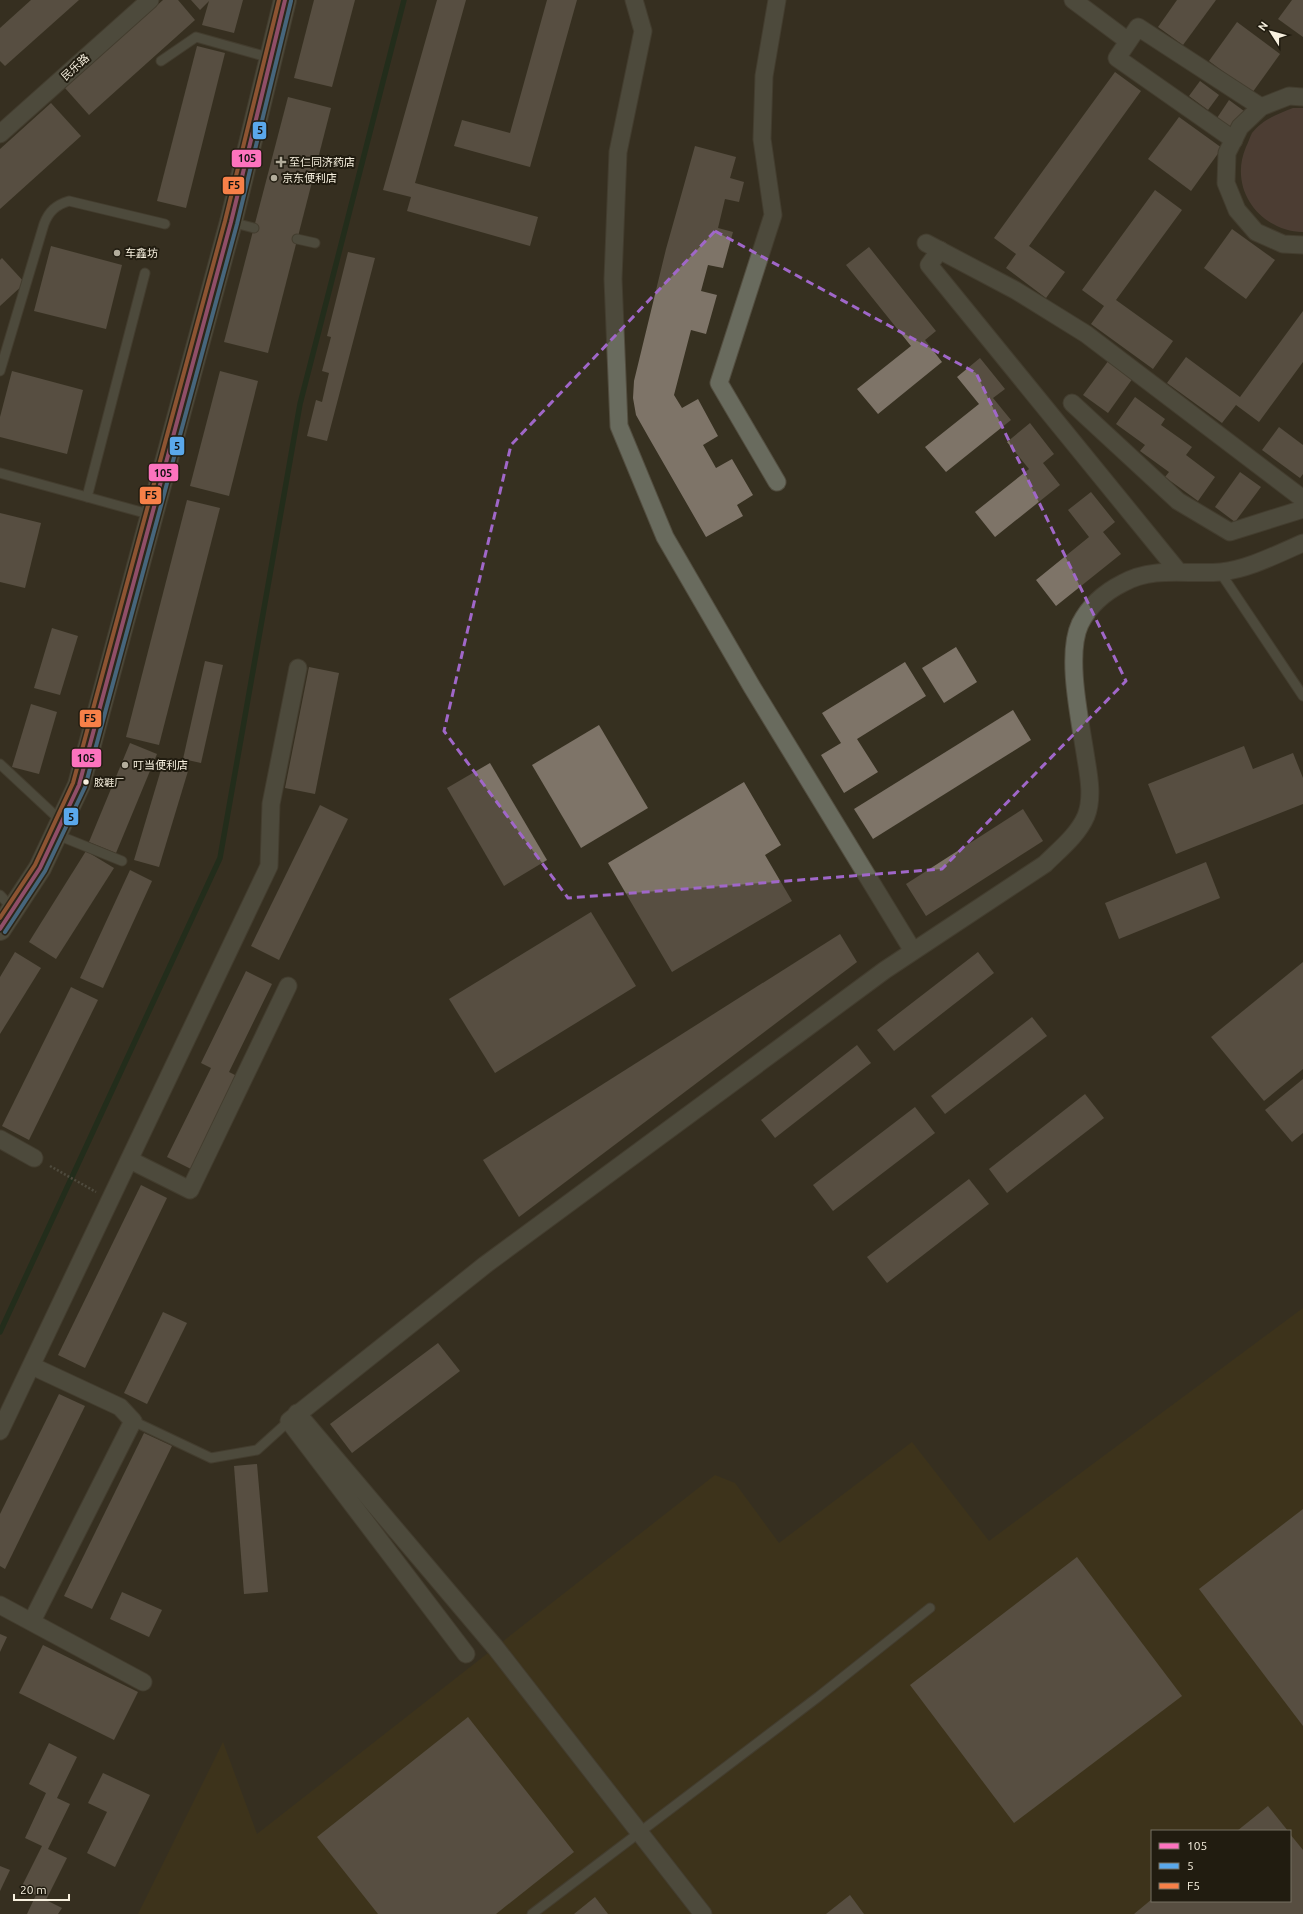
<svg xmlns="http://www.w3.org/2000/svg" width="1303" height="1914" font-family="Ubuntu,'Noto Sans SC',sans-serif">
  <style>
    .built { fill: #453815; fill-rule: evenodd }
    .green { fill: #664f4b }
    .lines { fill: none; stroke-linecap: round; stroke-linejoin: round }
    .stream { stroke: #0d2a16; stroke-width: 5.5 }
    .building { fill: #7e7468 }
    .lane-casing { stroke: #534e40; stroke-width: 11 }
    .street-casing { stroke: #534e40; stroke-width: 19 }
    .secondary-casing { stroke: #534e40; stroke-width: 24 }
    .path { stroke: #6c6c61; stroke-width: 2.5; stroke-dasharray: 2 2; stroke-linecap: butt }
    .lane { stroke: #696b5e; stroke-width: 9 }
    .street { stroke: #696b5e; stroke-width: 17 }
    .secondary { stroke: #6a6c5c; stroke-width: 22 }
    .bus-1-casing { stroke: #211c10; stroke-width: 7 }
    .bus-2-casing { stroke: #211c10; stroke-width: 7 }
    .bus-3-casing { stroke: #211c10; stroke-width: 7 }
    .bus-1 { stroke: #fc73be; stroke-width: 4 }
    .bus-2 { stroke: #5aa8eb; stroke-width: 4 }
    .bus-3 { stroke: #f78048; stroke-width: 4 }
    .marked { fill: none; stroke: #a067c9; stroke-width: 3; stroke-dasharray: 8 5; stroke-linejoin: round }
    .poi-dot { fill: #b3ad9c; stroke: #211c10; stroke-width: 1.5 }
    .bus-dot { fill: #f7f0df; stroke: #211c10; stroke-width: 1.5 }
    .labels { text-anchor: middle; stroke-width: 4; stroke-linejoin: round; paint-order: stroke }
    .bus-label { font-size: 10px; fill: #f7f0df; stroke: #211c10; text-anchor: start }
    .street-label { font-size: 11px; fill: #f7f0df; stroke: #211c10 }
    .poi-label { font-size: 11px; fill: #f7f0df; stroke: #211c10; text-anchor: start }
    .line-badge { stroke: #211c10; stroke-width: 1.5 }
    .pale-badge-label { font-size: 11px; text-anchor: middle; font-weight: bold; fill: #111 }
  </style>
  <rect width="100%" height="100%" fill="#363020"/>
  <path class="built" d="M1303 1308V1914H138L223 1742 257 1834 715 1475 735 1483 779 1543 912 1442 989 1541ZM1152 1831H1290V1901H1152Z"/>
  <path class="green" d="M1293 108H1303V232C1260 231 1228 189 1246 147 1248 143 1250 137 1252 133 1263 119 1278 114 1293 108Z"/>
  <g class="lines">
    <polyline class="stream" points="0,1332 220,858 300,404 404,0"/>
  </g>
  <g class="building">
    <polygon points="31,0 79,0 5,66 0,61 0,28"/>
    <polygon points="163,0 178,0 195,20 89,115 65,88"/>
    <polygon points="191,0 243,0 234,33 202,25 209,1 200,10"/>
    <polygon points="314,0 355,0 332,87 294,78"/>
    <polygon points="437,0 466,0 415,183 538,217 530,246 407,211 411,197 383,190"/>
    <polygon points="547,0 577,0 530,167 454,146 462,120 510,133"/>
    <polygon points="1177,0 1216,0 1183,45 1158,27"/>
    <polygon points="1292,0 1303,0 1303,37 1278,19"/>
    <polygon points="1237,22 1280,54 1252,93 1209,61"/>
    <polygon points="197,46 225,53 186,208 157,201"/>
    <polygon points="1115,72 1141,91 1029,246 1065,272 1046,298 1006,268 1016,254 994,238"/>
    <polygon points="1200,81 1219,95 1208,110 1189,96"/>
    <polygon points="288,97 331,108 268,353 224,342"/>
    <polygon points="1229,100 1244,111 1231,128 1217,118"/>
    <polygon points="51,103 81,136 0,209 0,149"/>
    <polygon points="1179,117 1222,148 1191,191 1148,159"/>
    <polygon points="695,146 736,157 730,178 744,182 739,202 725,199 718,228 733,232 723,268 708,265 701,291 717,295 706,334 691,330 674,395 682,408 698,399 718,436 703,445 716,468 732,459 753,495 737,505 743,516 706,537 649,438 636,415 633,398 634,381 666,249"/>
    <polygon points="1155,190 1182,210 1116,300 1173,341 1153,369 1091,324 1104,306 1082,290"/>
    <polygon points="1232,229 1275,260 1246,299 1204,268"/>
    <polygon points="51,246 122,265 106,329 34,311"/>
    <polygon points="869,247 936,331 925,340 942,362 878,414 857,389 911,346 846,265"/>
    <polygon points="348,252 375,258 327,441 307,436 316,400 322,402 329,373 322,371 331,337 327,336"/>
    <polygon points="2,258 25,283 0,306 0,260"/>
    <polygon points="1303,311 1303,362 1259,422 1236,405 1222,423 1167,383 1186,357 1240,397"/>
    <polygon points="980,358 1005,389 993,398 1011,420 946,472 925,447 979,404 957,377"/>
    <polygon points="1109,360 1133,378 1108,413 1083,395"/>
    <polygon points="12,371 83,390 67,454 0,437 0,417"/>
    <polygon points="220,371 258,381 229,496 190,486"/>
    <polygon points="1135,397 1165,419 1161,425 1192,447 1186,455 1215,477 1198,501 1165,477 1169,472 1140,451 1145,445 1116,424"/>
    <polygon points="1030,423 1054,454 1043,463 1060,485 995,537 975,512 1029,469 1007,442"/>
    <polygon points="1279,427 1303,445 1303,474 1300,478 1262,450"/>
    <polygon points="1240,472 1261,487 1235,522 1215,507"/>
    <polygon points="1091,492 1115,522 1103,532 1121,554 1056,606 1036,580 1089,537 1068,510"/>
    <polygon points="187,500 220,508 159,745 126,737"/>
    <polygon points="0,513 41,523 25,588 0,582"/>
    <polygon points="52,628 78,636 60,695 34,688"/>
    <polygon points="956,647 977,682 944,703 922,668"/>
    <polygon points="205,661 223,665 201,763 183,759"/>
    <polygon points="905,662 926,696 857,739 878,772 844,793 821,755 841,743 822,713"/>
    <polygon points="309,667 339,673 315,794 285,788"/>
    <polygon points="31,704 57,712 39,774 12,767"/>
    <polygon points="1013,710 1031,740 873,839 854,809"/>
    <polygon points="599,725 648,808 581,848 532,765"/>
    <polygon points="130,743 157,754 116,853 89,842"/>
    <polygon points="1244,746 1253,769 1293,753 1303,778 1303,804 1176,854 1148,784"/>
    <polygon points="163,763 188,771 159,867 134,860"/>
    <polygon points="490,763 547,860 504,886 447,788"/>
    <polygon points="744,782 781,845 765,855 792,901 672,972 608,863"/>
    <polygon points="320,805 348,819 279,960 251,946"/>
    <polygon points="1023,809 1043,841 926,916 906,884"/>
    <polygon points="86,851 114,868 56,959 29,942"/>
    <polygon points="1206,862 1220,898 1119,939 1105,903"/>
    <polygon points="130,870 152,881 103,988 80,978"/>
    <polygon points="591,912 636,986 495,1073 449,999"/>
    <polygon points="840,934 857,962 519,1217 483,1160"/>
    <polygon points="15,952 41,968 0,1034 0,977"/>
    <polygon points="978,952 994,973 894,1051 877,1030"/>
    <polygon points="1303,962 1303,1069 1264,1101 1211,1037"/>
    <polygon points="246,971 272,984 229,1072 237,1076 191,1169 167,1157 211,1068 201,1063"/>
    <polygon points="71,987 98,1000 29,1140 2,1126"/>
    <polygon points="1032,1017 1047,1036 945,1114 931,1096"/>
    <polygon points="857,1045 871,1063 775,1138 761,1120"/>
    <polygon points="1303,1079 1303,1133 1292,1142 1265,1110"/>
    <polygon points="1085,1094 1104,1118 1007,1193 989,1169"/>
    <polygon points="915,1107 935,1133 833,1211 813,1185"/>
    <polygon points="969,1179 989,1204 887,1283 867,1257"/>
    <polygon points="141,1185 167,1198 85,1368 58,1355"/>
    <polygon points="163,1312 187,1323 147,1404 124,1393"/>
    <polygon points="438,1343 460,1371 352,1453 330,1424"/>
    <polygon points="59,1394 85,1406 5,1569 0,1566 0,1514"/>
    <polygon points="144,1433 172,1446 92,1609 64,1596"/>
    <polygon points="257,1464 268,1592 244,1594 234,1466"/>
    <polygon points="1303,1509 1303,1726 1199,1589"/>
    <polygon points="1077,1557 1182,1696 1014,1823 910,1685"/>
    <polygon points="122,1592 162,1610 149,1637 110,1619"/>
    <polygon points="0,1634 7,1637 0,1652"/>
    <polygon points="43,1645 138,1692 114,1740 19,1693"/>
    <polygon points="468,1717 574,1852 496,1914 378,1914 317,1837"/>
    <polygon points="49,1743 77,1757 57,1798 70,1804 48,1849 67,1858 46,1900 62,1908 58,1914 27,1914 36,1895 21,1888 42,1846 25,1838 46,1793 29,1784"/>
    <polygon points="103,1773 150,1795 115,1867 87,1853 107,1812 88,1803"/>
    <polygon points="1268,1806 1288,1831 1237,1831"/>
    <polygon points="1290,1834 1303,1850 1303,1914 1134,1914 1152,1899 1152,1901 1290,1901"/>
    <polygon points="0,1866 10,1870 0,1891"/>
    <polygon points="850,1895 864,1914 826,1914"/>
    <polygon points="595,1897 608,1914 574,1914"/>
  </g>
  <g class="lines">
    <defs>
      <g id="lane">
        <polyline points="161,61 196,37 271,58"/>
        <polyline points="231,222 254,228"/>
        <polyline points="297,239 315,243"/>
        <polyline points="145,273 87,497 152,515"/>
        <path d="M0 371 44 224C49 211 56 205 69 201L165 224"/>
        <polyline points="0,473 87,497"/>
        <polyline points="1220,572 1303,696"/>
        <polyline points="0,764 61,821"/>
        <polyline points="55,834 122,861"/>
        <polyline points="0,895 13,909"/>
        <polyline points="133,1421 211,1458 257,1450 289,1421"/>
        <polyline points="532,1914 818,1697 930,1608"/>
      </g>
      <g id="street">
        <polyline points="634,0 643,31 618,152 613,279 619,426 665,537 752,687 913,951"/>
        <polyline points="1073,0 1128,41"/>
        <polyline points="1303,97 1289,96 1261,107 1240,127 1227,153 1226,183 1237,210 1256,232 1283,244 1303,245"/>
        <polyline points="0,134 150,0"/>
        <polyline points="1234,140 1117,58 1138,27 1261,107"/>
        <polyline points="926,243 1015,290 1086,334 1303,499"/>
        <polyline points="940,250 929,265 1178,571"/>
        <polyline points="1072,403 1178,501 1230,532 1303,509"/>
        <polyline points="777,482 719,383 773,215 762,139 764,76 777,0"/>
        <polyline points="0,1139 34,1158"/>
        <polyline points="130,1160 190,1190 288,986"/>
        <polyline points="32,1366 120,1407 133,1421 32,1621"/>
        <polyline points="297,1413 495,1647 703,1914"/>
        <polyline points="0,1431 269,866 271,804 298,668"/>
        <polyline points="0,1605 143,1682"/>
        <path d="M466 1654 289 1421 485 1265 797 1035 885 970 1045 864C1059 850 1078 835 1086 816 1093 798 1089 777 1086 759 1081 724 1065 656 1080 624 1089 606 1105 592 1123 583 1154 566 1187 575 1221 572 1249 569 1277 554 1303 543"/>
      </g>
      <polyline id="secondary" points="0,929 40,868 79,785 231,222 285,0"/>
    </defs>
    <use href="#lane" class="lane-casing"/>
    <use href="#street" class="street-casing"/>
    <use href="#secondary" class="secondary-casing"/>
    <polyline class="path" points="50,1166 96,1192"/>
    <use href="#lane" class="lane"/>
    <use href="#street" class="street"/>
    <use href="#secondary" class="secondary"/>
    <defs>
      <polyline id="bus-1" points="0,929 40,868 79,785 231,222 285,0"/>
      <polyline id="bus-2" points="5,932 45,871 85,787 237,224 291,1"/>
      <polyline id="bus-3" points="0,918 35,865 73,783 225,221 279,0"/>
    </defs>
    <use href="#bus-1" class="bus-1-casing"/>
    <use href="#bus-2" class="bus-2-casing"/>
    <use href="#bus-3" class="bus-3-casing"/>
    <use href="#bus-1" class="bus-1"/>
    <use href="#bus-2" class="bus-2"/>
    <use href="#bus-3" class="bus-3"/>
  </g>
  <path d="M0 0H1303V1914H0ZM715 231 976 373 1126 681 942 869 568 898 444 731 511 445Z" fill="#363020" fill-opacity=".55" fill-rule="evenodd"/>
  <path class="marked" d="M715 231 976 373 1126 681 942 869 568 898 444 731 511 445Z"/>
  <g class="poi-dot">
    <path d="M279 156h4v4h4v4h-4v4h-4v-4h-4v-4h4z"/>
    <circle cx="274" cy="178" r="4"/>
    <circle cx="117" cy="253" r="4"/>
    <circle cx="125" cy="765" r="4"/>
  </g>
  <circle class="bus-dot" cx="86" cy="782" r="3.5"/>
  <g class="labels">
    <g class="bus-label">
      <text x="94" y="786">胶鞋厂</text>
    </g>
    <g class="street-label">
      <text transform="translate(75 67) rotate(-42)" y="4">民乐路</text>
    </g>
    <g class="poi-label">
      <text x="289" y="166">至仁同济药店</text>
      <text x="282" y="182">京东便利店</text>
      <text x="125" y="257">车鑫坊</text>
      <text x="133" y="769">叮当便利店</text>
    </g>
  </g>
  <g class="line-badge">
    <rect x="252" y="121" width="15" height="19" rx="4" fill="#5aa8eb"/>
    <rect x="231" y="149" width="31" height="19" rx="4" fill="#fc73be"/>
    <rect x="222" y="176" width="23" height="19" rx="4" fill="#f78048"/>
    <rect x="169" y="436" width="16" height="20" rx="4" fill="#5aa8eb"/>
    <rect x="148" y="463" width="31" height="19" rx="4" fill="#fc73be"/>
    <rect x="139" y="486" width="23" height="19" rx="4" fill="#f78048"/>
    <rect x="79" y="709" width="23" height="19" rx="4" fill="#f78048"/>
    <rect x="71" y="748" width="31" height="20" rx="4" fill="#fc73be"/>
    <rect x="63" y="807" width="16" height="19" rx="4" fill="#5aa8eb"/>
  </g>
  <g class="pale-badge-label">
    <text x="260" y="134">5</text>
    <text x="247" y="162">105</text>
    <text x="234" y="189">F5</text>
    <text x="177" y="450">5</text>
    <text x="163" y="477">105</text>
    <text x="151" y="499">F5</text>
    <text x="90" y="722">F5</text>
    <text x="86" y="762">105</text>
    <text x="71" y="821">5</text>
  </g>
  <rect x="1151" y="1830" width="140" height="72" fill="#211c10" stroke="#777163"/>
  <rect x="1159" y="1843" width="20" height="6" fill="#fc73be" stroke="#777163"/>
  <text x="1187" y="1850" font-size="12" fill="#f7f0df">105</text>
  <rect x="1159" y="1863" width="20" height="6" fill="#5aa8eb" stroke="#777163"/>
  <text x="1187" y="1870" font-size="12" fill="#f7f0df">5</text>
  <rect x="1159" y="1883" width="20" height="6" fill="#f78048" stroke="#777163"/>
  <text x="1187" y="1890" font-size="12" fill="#f7f0df">F5</text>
  <g transform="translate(1271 32) rotate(306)" stroke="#211c10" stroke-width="3" paint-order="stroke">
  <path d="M0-3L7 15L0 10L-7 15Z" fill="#f7f0df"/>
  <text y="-6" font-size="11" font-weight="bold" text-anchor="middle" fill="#f7f0df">N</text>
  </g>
  <path d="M14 1894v6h55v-6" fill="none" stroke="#f7f0df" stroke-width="2"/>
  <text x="20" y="1894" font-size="12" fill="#f7f0df" stroke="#211c10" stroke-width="3" paint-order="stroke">20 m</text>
</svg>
